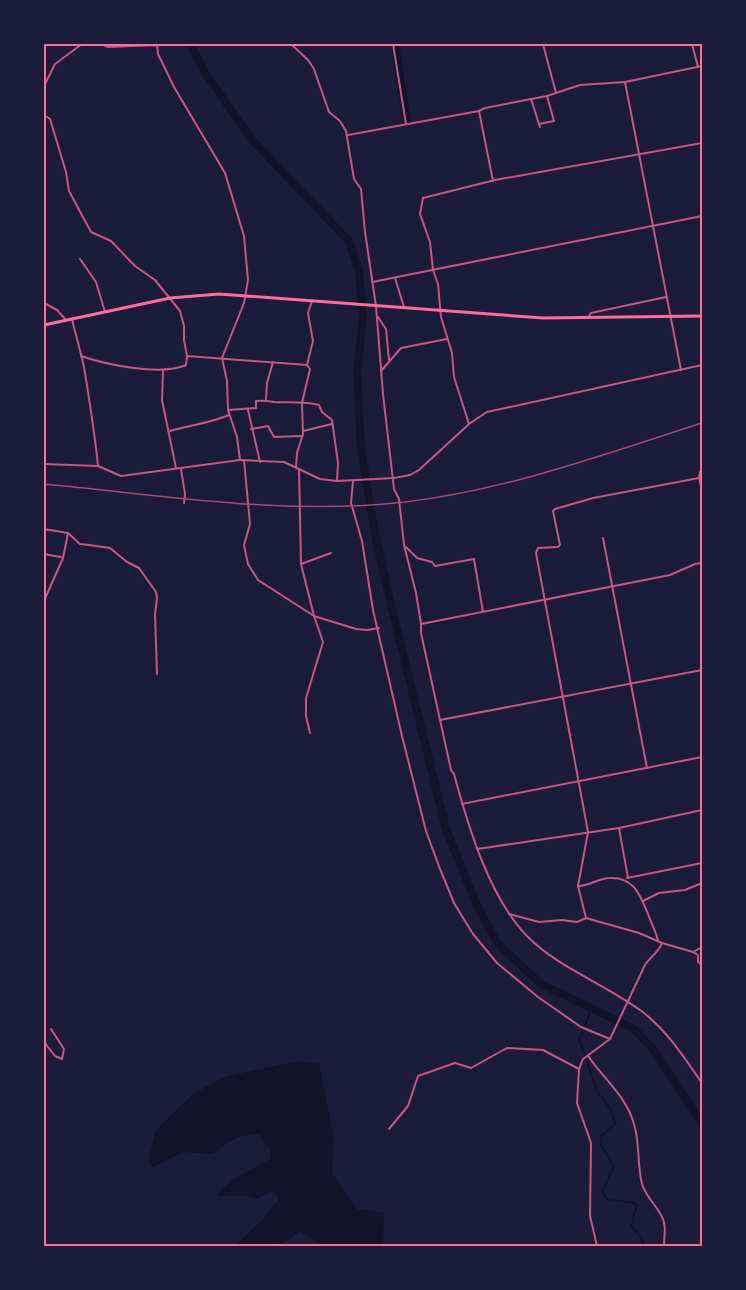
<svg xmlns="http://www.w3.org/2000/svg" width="746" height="1290" font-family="Barlow,sans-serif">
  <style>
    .water { fill: #12122b }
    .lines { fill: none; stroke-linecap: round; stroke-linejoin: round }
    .stream { stroke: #12122b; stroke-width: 1.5 }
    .river { stroke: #12122b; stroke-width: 8 }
    .minor { stroke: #c65784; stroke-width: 2 }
    .tertiary { stroke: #c65784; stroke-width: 2 }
    .primary { stroke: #ff6b9d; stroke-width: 3 }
    .rail { stroke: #a44b75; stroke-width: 1.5 }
    .neatline { fill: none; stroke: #ff6b9d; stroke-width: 2 }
  </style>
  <rect width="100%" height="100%" fill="#1b1b3a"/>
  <path class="water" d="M298 1061 319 1064 334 1138 332 1173 357 1209 384 1213 383 1246H323L300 1231 280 1246H235L265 1217 278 1200 276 1193 269 1192 257 1199 247 1196H215L233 1179 270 1159 271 1149 265 1144 260 1135C241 1132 227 1143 213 1154L183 1152 153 1167 148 1163 156 1130 193 1094 224 1077Z"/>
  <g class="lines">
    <g class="stream">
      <polyline points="585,1026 592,1007"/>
      <polyline points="583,1031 579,1039 597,1091 611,1110 615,1124 602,1135 600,1144 614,1166 602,1192 607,1199 635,1203 637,1206 631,1226 641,1237 644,1246"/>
    </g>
    <g class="river">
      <polyline points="190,44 206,74 252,140 349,241 359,271 363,317 357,373 361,449 375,534 392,609 446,829 475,901 497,943 541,984 634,1029 653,1049 702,1124"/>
      <polyline points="395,44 407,122"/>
    </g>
    <g class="minor">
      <polyline points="101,44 108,47 157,45 158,54 174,87 225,173 244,236 248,280 244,303 222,358 227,381 228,410 237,437 240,460"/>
      <path d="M291 44 308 60 314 69 329 112 340 121 346 131 354 179 361 189 365 232 376 306 383 394 394 489 399 499 404 545 416 593 421 624V633L451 770 454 774C468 826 490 900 529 938 558 967 606 985 640 1010 666 1029 684 1057 702 1083"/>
      <polyline points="393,44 406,124"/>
      <polyline points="543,44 556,93"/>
      <polyline points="692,44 698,67"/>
      <polyline points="625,82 681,370"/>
      <polyline points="44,86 55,64 82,44"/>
      <polyline points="531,99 540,127"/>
      <polyline points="479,111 493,181"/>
      <polyline points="44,115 50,119 66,172 69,191 91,232 111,241 135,266 155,280 180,311 184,326 184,340 187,356"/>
      <polyline points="539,124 554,121 547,96"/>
      <polyline points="348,135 479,111 485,108 547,96 580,85 625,82 702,66"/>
      <polyline points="80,259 96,282 105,312"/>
      <polyline points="395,278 404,307"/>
      <polyline points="372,282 702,216"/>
      <polyline points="44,303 57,310 66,320"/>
      <polyline points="589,316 591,313 666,297"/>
      <polyline points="378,317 386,329 389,360"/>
      <path d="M72 319C76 337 82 355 85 373 90 404 95 435 98 466"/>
      <path d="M81 356C107 365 161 376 186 365L187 356 307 365"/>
      <polyline points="163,371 162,400 176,468"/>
      <polyline points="381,371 401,348 447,339"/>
      <polyline points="266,399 267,383 273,362"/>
      <path d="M228 410 256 408V401C263 400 268 401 275 402 290 403 304 401 319 405L322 412 332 420 338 463 337 481"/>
      <polyline points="248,410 260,462"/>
      <polyline points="469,424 454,377 452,353 441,317 438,284 433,270 430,242 420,214 423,198 495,180 702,143"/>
      <polyline points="251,429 268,426 274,437 302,436"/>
      <path d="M170 431C190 425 211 423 229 415"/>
      <polyline points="303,431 332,424"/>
      <polyline points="244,460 250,524 244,545 248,564 258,580 314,616 356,629 367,630 379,628"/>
      <polyline points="44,464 98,466 121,476 240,460 284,462 320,479 337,481 394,478 410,475 419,470 469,424 487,412 702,365"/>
      <polyline points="296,467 297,453 303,434 302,403 310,369 307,365 313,341 308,313 312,301"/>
      <polyline points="181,469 185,494 184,503"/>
      <polyline points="299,469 301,564 314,616 323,642 306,698 306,716 310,733"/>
      <polyline points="702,471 700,472 699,477 702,491"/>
      <polyline points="353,481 351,503 362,541 373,610 402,736 426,831 440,869 454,903 473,934 497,963 538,997 581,1027 610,1039"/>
      <polyline points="603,538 647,768"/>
      <polyline points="89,545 110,548 127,562 139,568 156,592 157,598 155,614 157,674"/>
      <polyline points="406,547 417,558 432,562 435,566 474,559 483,612"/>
      <polyline points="44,554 61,557"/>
      <polyline points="301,564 331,553"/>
      <polyline points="44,601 63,558 68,533"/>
      <polyline points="421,624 670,575 695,564 702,563"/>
      <polyline points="440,720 702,670"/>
      <polyline points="462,804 702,757"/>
      <polyline points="619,828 628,878"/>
      <polyline points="477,849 619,828 702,810"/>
      <polyline points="627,878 702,863"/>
      <path d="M578 886C590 886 598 878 610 878 634 877 640 895 648 914 651 923 656 931 658 941"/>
      <polyline points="643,901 659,893 685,890 702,883"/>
      <polyline points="509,914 539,922 562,920 577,922 586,918 639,933 662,943 693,952 702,947"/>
      <polyline points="586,918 578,886 588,832 536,553 538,548 558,547 560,545 553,511 555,509 593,498 699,478"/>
      <polyline points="693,952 698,955 698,962 702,965"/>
      <polyline points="44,1042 55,1056 62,1059 64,1049 51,1029"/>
      <path d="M588 1056C604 1079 626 1096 634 1124 640 1143 637 1164 642 1184 645 1195 655 1204 661 1215 667 1224 664 1236 664 1246"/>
      <polyline points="389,1129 408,1106 418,1076 455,1063 471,1068 507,1048 543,1050 579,1069"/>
      <path d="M597 1246 590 1216 591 1143 577 1103 579 1069 583 1059 610 1039 645 965C650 957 659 952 662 943"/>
    </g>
    <polyline class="tertiary" points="44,529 68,533 80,544 89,545"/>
    <polyline class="primary" points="44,325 170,298 219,294 543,318 702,316"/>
    <path class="rail" d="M44 484C163 495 285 516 405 502 507 490 605 454 702 423"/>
  </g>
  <rect width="746" height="1290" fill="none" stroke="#1b1b3a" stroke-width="90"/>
  <rect x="45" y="45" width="656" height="1200" class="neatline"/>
</svg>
